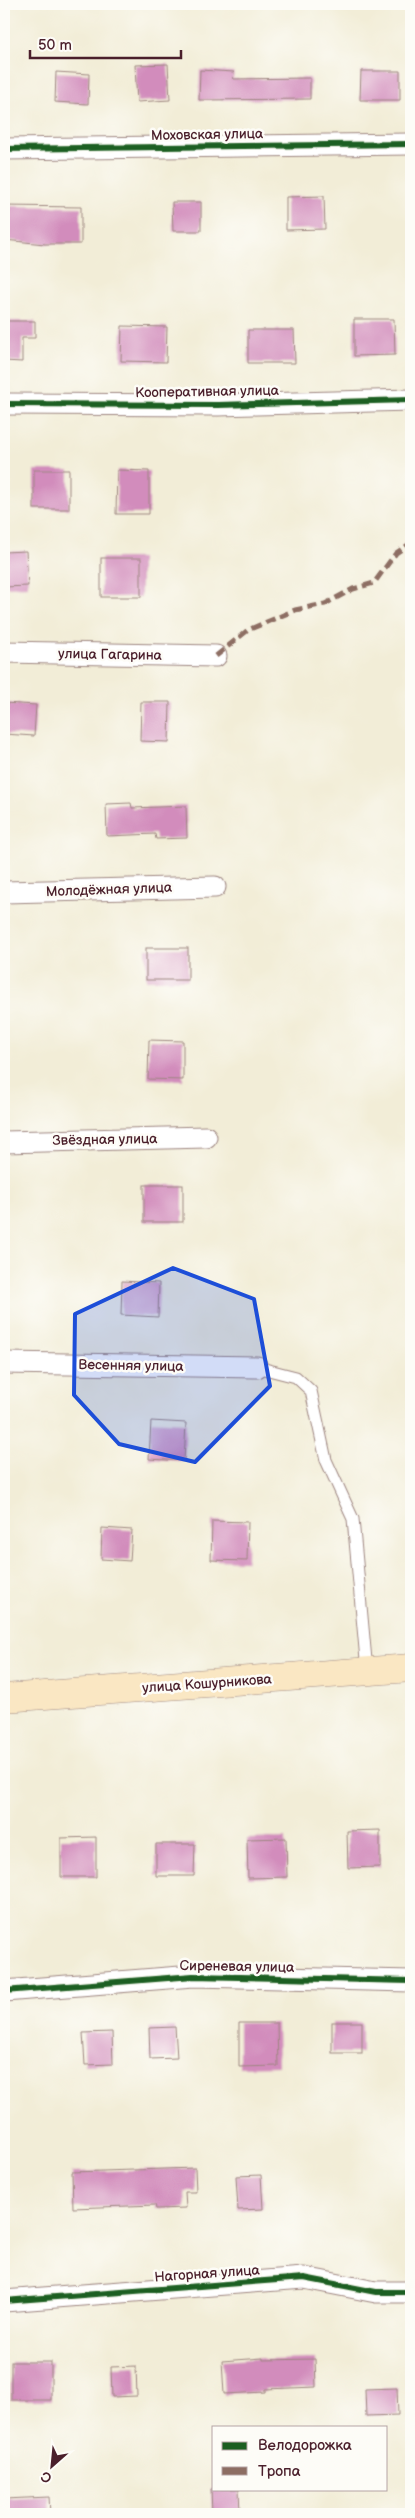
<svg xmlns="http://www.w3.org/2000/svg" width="415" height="2518" font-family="'Balsamiq Sans',sans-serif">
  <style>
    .building { fill: #d28cbc }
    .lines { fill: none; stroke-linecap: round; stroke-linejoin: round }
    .service-casing { stroke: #9e8681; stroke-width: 13 }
    .minor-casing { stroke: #9e8681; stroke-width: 23 }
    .secondary-casing { stroke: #9e8681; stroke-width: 29 }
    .service { stroke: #fff; stroke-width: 11 }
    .minor { stroke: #fff; stroke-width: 21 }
    .secondary { stroke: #fae7c3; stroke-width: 28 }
    .quiet { stroke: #8d6e63; stroke-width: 5; stroke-dasharray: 10 5; stroke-linecap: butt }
    .cycleway-casing { stroke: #fdfcf7; stroke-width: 9 }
    .cycleway { stroke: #1b5e20; stroke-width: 6 }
    .marked { fill: #1d4ed8; fill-opacity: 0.2; stroke: #1d4ed8; stroke-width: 4; stroke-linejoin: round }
    .labels { text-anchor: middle; stroke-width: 5; stroke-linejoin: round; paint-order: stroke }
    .street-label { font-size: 14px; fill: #4a1f2b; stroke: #fdfcf7 }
  </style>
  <rect width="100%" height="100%" fill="#fdfcf7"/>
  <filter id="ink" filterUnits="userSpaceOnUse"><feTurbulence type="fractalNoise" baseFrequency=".02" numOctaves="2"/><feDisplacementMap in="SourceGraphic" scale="10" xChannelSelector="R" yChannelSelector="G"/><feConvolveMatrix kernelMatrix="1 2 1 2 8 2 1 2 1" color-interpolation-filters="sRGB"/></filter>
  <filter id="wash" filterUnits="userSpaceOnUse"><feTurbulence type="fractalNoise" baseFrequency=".0096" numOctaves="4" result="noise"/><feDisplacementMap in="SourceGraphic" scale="20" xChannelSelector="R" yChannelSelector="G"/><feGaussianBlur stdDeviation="1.12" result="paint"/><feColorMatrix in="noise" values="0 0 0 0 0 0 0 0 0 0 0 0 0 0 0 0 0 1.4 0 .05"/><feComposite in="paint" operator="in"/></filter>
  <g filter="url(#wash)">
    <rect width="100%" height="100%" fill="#f2edd7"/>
    <g id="blocks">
      <g class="building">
        <polygon points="168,64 170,100 137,102 135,65"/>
        <polygon points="200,70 234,72 233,79 310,78 310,99 199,100"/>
        <polygon points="361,71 400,71 400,100 360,100"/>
        <polygon points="56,72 89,74 88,104 55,102"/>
        <polygon points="324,196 325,229 286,230 286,197"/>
        <polygon points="172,202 201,202 201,231 173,231"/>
        <polygon points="4,206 81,207 81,244 45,244 4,240"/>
        <polygon points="354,319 394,319 395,355 354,356"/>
        <polygon points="4,321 35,321 35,338 22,338 22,362 4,361"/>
        <polygon points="122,326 167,327 166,362 121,361"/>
        <polygon points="248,330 294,330 295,363 248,363"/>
        <rect x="34" y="470" width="35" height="39"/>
        <polygon points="117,470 149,471 149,514 116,514"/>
        <polygon points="26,551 28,586 4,587 4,552"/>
        <rect x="101" y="558" width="40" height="39"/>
        <polygon points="141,702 170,702 169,742 140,741"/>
        <polygon points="4,703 36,705 34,736 4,734"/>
        <polygon points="131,803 132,808 186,806 187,838 156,839 155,834 107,836 106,804"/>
        <rect x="146" y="948" width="42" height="32"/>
        <polygon points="149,1040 183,1041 183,1080 148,1079"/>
        <rect x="144" y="1185" width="39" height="37"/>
        <polygon points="122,1281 159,1283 158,1317 121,1315"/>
        <polygon points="151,1421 186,1423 184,1461 149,1459"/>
        <polygon points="212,1521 248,1522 247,1561 211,1560"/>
        <polygon points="102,1528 132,1530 130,1561 101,1559"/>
        <polygon points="380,1830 380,1867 348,1868 347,1831"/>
        <polygon points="96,1837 96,1877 61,1877 61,1838"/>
        <polygon points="286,1838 287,1877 248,1878 247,1839"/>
        <polygon points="156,1844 195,1844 194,1876 156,1876"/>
        <rect x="332" y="2022" width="30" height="31"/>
        <polygon points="239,2023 277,2023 278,2066 239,2067"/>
        <polygon points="175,2027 177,2058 150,2059 149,2028"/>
        <polygon points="112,2032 113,2064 85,2065 83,2033"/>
        <polygon points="195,2168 196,2192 185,2192 186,2208 156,2209 155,2205 73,2208 72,2172"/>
        <polygon points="261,2175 263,2209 238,2210 236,2176"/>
        <polygon points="263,2358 263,2360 315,2359 316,2387 265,2389 265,2392 224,2394 222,2361"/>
        <rect x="11" y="2362" width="40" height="38"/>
        <polygon points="136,2366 137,2396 112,2397 111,2367"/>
        <polygon points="397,2388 398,2415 366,2416 365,2389"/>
        <polygon points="211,2489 239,2489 240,2514 212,2514"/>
        <polygon points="49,2497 50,2514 4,2514 4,2499"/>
      </g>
    </g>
  </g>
  <g filter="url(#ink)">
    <use href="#blocks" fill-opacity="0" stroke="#9e8681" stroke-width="1"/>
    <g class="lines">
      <defs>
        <polyline id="service" points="257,1367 296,1377 311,1391 326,1460 353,1519 367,1671"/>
        <g id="minor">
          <polyline points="4,149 411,144"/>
          <polyline points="4,404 218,405 411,400"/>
          <polyline points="4,652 216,656"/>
          <polyline points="4,892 215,887"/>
          <polyline points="4,1142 206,1137"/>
          <polyline points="4,1363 257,1367"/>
          <polyline points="4,1991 193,1976 411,1981"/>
          <polyline points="4,2301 304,2278 376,2292 411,2292"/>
        </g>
        <polyline id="secondary" points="4,1698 411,1668"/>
      </defs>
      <use href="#service" class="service-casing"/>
      <use href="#minor" class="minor-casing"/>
      <use href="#secondary" class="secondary-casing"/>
      <use href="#service" class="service"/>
      <use href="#minor" class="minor"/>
      <use href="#secondary" class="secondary"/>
      <polyline class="quiet" points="216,656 248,630 295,610 325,604 353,589 374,583 396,553 411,543"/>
      <defs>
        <g id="cycleway">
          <polyline points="4,149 411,144"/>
          <polyline points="4,404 218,405 411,400"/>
          <polyline points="4,1991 193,1976 411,1981"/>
          <polyline points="4,2301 304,2278 376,2292 411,2292"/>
        </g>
      </defs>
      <use href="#cycleway" class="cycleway-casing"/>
      <use href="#cycleway" class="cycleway"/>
    </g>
  </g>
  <path class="marked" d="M173 1268 254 1299 270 1386 195 1462 119 1444 74 1395 75 1314Z"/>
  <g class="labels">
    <g class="street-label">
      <text transform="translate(207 134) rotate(-1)" y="5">Моховская улица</text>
      <text transform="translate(207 391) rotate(-1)" y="5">Кооперативная улица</text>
      <text transform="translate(110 654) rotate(1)" y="5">улица Гагарина</text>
      <text transform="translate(109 889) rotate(-2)" y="5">Молодёжная улица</text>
      <text transform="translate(105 1139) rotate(-1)" y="5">Звёздная улица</text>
      <text transform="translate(131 1365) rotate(1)" y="5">Весенняя улица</text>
      <text transform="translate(207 1683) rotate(-4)" y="5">улица Кошурникова</text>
      <text transform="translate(237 1966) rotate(1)" y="5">Сиреневая улица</text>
      <text transform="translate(207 2273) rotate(-4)" y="5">Нагорная улица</text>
    </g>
  </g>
  <rect width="415" height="2518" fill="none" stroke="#fdfcf7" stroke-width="20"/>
  <rect x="212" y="2426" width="175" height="65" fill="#fdfcf7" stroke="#b5a4a5"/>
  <rect x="222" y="2442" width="25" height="8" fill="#1b5e20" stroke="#b5a4a5"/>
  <text x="258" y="2450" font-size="15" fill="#4a1f2b">Велодорожка</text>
  <rect x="222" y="2467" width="25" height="8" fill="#8d6e63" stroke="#b5a4a5"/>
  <text x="258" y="2476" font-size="15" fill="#4a1f2b">Тропа</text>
  <g transform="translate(52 2466) rotate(207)" stroke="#fdfcf7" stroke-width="4" paint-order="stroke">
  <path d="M0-4L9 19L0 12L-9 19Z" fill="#4a1f2b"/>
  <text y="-8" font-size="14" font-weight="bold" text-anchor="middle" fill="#4a1f2b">С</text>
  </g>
  <path d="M30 50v8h151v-8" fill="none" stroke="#4a1f2b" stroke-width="2.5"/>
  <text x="38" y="50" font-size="15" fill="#4a1f2b" stroke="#fdfcf7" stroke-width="4" paint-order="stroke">50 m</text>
</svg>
